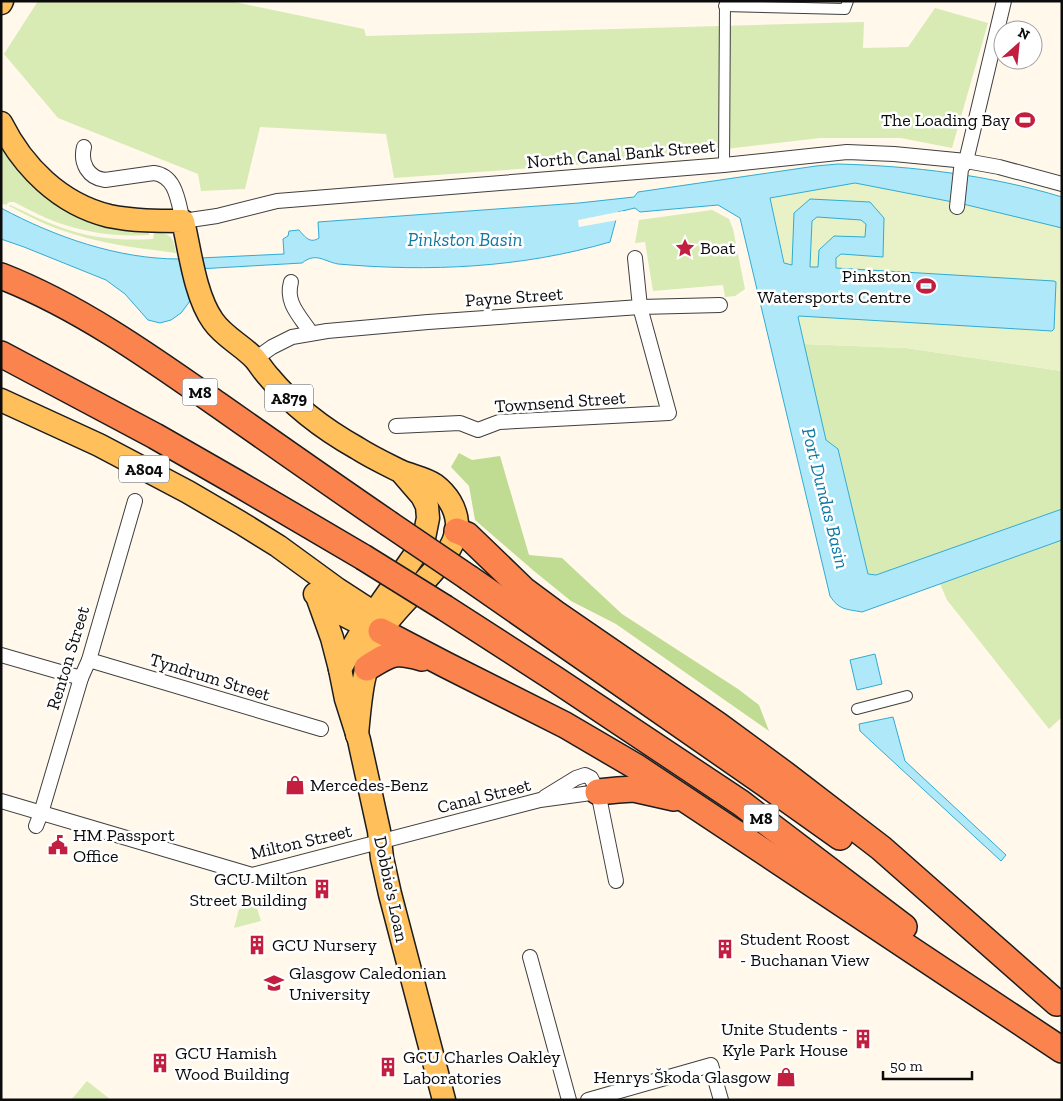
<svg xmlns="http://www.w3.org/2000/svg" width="1063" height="1101" font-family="'Zilla Slab',serif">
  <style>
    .green { fill: #d9ebb4 }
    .forest { fill: #bfdc92 }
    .pitch { fill: #e9f2c6 }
    .water { fill: #aee8f9; stroke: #31abd3; fill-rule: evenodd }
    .pier { fill: #fff8eb }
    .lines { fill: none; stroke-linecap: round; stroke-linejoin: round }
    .pedestrian-casing { stroke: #3f3f3f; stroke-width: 12 }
    .minor-casing { stroke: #3f3f3f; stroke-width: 16 }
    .primary-casing { stroke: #1d1d1d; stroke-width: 25 }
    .motorway-casing { stroke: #1d1d1d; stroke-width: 28 }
    .pedestrian { stroke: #fff; stroke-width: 10 }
    .minor { stroke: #fff; stroke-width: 14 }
    .primary { stroke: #ffbf5b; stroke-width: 22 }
    .motorway { stroke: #fb834d; stroke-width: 25 }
    .motorway-bridge-casing { stroke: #1d1d1d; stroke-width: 28; stroke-linecap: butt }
    .motorway-bridge { stroke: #fb834d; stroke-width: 25 }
    .labels { text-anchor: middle; stroke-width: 5; stroke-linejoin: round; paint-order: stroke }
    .shield { fill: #fff; stroke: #555; stroke-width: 1 }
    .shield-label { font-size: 16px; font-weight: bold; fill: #0c0c0c }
    .poi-label { font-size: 18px; fill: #0c0c0c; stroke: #fff; text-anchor: start }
    .street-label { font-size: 18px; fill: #0c0c0c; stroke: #fff }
    .water-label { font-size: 19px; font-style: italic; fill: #1079a3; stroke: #fff }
  </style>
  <rect width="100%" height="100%" fill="#fff8eb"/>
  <g class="green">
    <polygon points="38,1 230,1 364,29 366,36 864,22 863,48 908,47 935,8 988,23 952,148 901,138 820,138 616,162 394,178 386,134 260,127 245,189 201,191 198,174 58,118 4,54"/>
    <path d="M1 147 13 164 38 190 124 229 149 232V235C117 237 87 233 56 222 42 217 28 209 14 202H9L6 205 1 203Z"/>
    <path d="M10 205C26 212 43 221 60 227 89 238 121 241 153 239L154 232C171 234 173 236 176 253 136 248 96 243 58 229 41 223 25 214 9 206Z"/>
    <polygon points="712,210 729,219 733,229 745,289 735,296 725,297 723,285 653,291 645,242 635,243 639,220"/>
    <polygon points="803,344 906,348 1062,371 1062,509 876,575 868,574 838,449 826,440"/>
    <polygon points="1062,540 1062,717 1049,729 947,600 940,584"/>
    <polygon points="256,905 261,921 234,928 239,909"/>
    <polygon points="87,1081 111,1100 71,1100"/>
  </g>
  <polygon class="forest" points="459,453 472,460 500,456 529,555 562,558 622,614 738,689 759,705 769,731 616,624 571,601 534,571 475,520 469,486 451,467"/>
  <polygon class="pitch" points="855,183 963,204 1062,228 1062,371 906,348 803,344 770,198"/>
  <g class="water">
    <path d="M838 164C913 166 989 175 1062 197V228L963 204 855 183 770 198 784 263 792 265 794 213 810 199 870 202 884 218 883 257 841 254 836 258V268L1054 281 1056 282 1054 329 1052 331 799 316 798 317 826 440 838 449 868 574 876 575 1062 509V540L862 612C846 609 839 610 830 596L740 218 718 205 640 212 635 208 618 212 610 242C521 268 429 272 338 264 323 261 316 252 302 263L181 270 190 301 181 313 171 320 160 323 148 320 125 294 106 280 24 247 1 239V208C55 237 118 259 179 259L284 254 283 239 288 236 289 231 299 230C305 237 310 244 319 238L318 222 579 203 634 197 638 192 816 166ZM817 217 861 220 866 224 865 237 834 236 819 250 818 267H810L812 221Z"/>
    <polygon points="875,654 882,684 857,690 850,660"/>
    <polygon points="893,717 905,761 1006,855 1001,861 860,731 859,724"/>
  </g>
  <polygon class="pier" points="623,211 623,214 620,214 618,220 579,227 578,220"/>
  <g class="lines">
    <defs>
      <g id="pedestrian">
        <polyline points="724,6 845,9 848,1"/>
        <polyline points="724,165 725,1"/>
        <polyline points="857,709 907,696"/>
      </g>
      <g id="minor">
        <path d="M84 147C80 163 88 178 105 180L154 173C177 176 178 203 183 221L217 216 277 201 724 165 847 152 894 154 966 161 999 167 1062 184"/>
        <polyline points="957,207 961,169 966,161 1004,1"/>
        <path d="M291 282C285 303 300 316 311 333"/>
        <polyline points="255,359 272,347 292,337 327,331 428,322 640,307 720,305"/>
        <polyline points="396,426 460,423 478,430 499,422 669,413 640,307 635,258"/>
        <polyline points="1,655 81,678"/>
        <polyline points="89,660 321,729"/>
        <polyline points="545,797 576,778 585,775 591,778 598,792 616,881"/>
        <polyline points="1,801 252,875 540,800 598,792"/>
        <polyline points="36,826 41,813 81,678 89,660 135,501"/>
        <polyline points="530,957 569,1100"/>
        <polyline points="588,1100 711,1065 721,1100"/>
      </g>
      <g id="primary">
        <polyline points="1,3 2,1"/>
        <path d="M1 123C23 167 60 204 109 216 133 221 158 221 183 221 190 251 195 296 213 321 224 337 242 345 255 359 260 365 264 372 269 377 293 406 325 430 357 448 371 457 386 464 400 471 411 476 425 478 435 485 447 494 456 508 457 523 459 560 397 601 380 633 363 664 360 700 357 735"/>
        <polyline points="1,400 99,445 188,492 241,523 278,546 337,589 374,613 386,625"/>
        <path d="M315 594C331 610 357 623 378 630"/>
        <polyline points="317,596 332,638 340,669 346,699 359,740 379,831 382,858 390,894 444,1100"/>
        <polyline points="340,669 365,626 423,543 428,518 427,506 422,496 403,474"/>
      </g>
      <g id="motorway">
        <path d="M1 276C78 306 150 357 217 404 274 444 331 484 388 523"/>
        <polyline points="1,354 155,436 237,483 363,557"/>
        <polyline points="457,531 467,535 524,590 555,613 718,725 786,775 881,848 1057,1003"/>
        <polyline points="469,578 764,783 840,837"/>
        <polyline points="445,608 555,679 741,803 904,927"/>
        <polyline points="381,631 446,665 565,725 635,766 1062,1050"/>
        <path d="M367 668C391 653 394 650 422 658"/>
        <polyline points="598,792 618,790 634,789 674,798"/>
      </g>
    </defs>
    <use href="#pedestrian" class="pedestrian-casing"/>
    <use href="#minor" class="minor-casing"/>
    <use href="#primary" class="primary-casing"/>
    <use href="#motorway" class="motorway-casing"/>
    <use href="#pedestrian" class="pedestrian"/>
    <use href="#minor" class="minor"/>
    <use href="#primary" class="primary"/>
    <use href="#motorway" class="motorway"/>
    <defs>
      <g id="motorway-bridge">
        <polyline points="388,523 469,578"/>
        <polyline points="363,557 445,608"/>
      </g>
    </defs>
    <use href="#motorway-bridge" class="motorway-bridge-casing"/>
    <use href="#motorway-bridge" class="motorway-bridge"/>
  </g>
  <defs>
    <symbol id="stadium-bare" viewBox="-9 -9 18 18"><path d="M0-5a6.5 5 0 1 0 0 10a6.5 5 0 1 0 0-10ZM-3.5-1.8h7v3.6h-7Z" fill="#c21e3f" stroke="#fff" stroke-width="2.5" paint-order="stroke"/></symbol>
    <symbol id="sight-bare" viewBox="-9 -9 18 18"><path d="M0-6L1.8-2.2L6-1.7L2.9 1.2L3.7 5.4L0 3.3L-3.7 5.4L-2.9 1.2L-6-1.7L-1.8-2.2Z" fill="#c21e3f" stroke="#fff" stroke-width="2.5" paint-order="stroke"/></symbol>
    <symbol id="shop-bare" viewBox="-9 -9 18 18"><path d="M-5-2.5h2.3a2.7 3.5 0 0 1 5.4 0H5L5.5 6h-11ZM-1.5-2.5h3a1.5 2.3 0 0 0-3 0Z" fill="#c21e3f" stroke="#fff" stroke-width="2.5" paint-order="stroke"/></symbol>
    <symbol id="civic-bare" viewBox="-9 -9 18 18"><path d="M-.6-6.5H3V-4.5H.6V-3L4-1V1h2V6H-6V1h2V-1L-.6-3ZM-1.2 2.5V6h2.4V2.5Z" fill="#c21e3f" stroke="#fff" stroke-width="2.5" paint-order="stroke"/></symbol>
    <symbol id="building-bare" viewBox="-9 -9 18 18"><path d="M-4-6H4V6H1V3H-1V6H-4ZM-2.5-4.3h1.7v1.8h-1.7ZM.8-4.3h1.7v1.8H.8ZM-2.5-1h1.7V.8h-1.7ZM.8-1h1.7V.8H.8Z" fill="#c21e3f" stroke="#fff" stroke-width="2.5" paint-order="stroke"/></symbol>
    <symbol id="university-bare" viewBox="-9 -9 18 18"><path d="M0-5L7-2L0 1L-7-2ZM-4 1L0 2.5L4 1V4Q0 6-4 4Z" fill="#c21e3f" stroke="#fff" stroke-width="2.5" paint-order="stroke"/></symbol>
  </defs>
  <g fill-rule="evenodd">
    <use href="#stadium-bare" x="1011" y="106" width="28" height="28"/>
    <use href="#sight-bare" x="671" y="234" width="28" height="28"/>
    <use href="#stadium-bare" x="912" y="272" width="28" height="28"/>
    <use href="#shop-bare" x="281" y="771" width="28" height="28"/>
    <use href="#civic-bare" x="44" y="831" width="28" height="28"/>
    <use href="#building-bare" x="308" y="875" width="28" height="28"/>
    <use href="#building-bare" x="243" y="931" width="28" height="28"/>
    <use href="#building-bare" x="711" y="935" width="28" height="28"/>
    <use href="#university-bare" x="260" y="969" width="28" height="28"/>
    <use href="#building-bare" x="849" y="1025" width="28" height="28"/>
    <use href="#building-bare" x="146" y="1049" width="28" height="28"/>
    <use href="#building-bare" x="374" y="1053" width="28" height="28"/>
    <use href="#shop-bare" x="772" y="1063" width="28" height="28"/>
  </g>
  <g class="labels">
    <g class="shield">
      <rect x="182.5" y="378.5" width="35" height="27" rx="4"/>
      <rect x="265" y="384.5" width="48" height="27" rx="4"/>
      <rect x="119" y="455.5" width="50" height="27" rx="4"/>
      <rect x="743.5" y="804.5" width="35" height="27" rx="4"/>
    </g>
    <g class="shield-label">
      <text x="200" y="398">M8</text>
      <text x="289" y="404">A879</text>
      <text x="144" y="475">A804</text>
      <text x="761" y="824">M8</text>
    </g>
    <g class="poi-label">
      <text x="1010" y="126" text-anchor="end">The Loading Bay</text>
      <text x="700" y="254">Boat</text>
      <text x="911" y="282" text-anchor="end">Pinkston<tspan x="911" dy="21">Watersports Centre</tspan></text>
      <text x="310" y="791">Mercedes-Benz</text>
      <text x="73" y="841">HM Passport<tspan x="73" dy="21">Office</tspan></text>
      <text x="307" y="885" text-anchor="end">GCU Milton<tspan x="307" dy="21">Street Building</tspan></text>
      <text x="740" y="945">Student Roost<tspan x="740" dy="21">- Buchanan View</tspan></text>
      <text x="272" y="951">GCU Nursery</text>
      <text x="289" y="979">Glasgow Caledonian<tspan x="289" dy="21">University</tspan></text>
      <text x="848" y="1035" text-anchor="end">Unite Students -<tspan x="848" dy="21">Kyle Park House</tspan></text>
      <text x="175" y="1059">GCU Hamish<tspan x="175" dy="21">Wood Building</tspan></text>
      <text x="403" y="1063">GCU Charles Oakley<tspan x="403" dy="21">Laboratories</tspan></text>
      <text x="771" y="1083" text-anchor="end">Henrys Škoda Glasgow</text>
    </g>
    <g class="street-label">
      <text transform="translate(621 154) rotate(-5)" y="6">North Canal Bank Street</text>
      <text transform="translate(514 297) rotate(-4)" y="6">Payne Street</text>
      <text transform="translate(560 402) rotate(-4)" y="6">Townsend Street</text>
      <text transform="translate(68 658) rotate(-73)" y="6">Renton Street</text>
      <text transform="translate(210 677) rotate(17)" y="6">Tyndrum Street</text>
      <text transform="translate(484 796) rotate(-14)" y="6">Canal Street</text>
      <text transform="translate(301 842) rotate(-13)" y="6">Milton Street</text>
      <text transform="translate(391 889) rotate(78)" y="6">Dobbie's Loan</text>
    </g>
    <g class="water-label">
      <text x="465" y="246">Pinkston Basin</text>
      <text transform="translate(826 498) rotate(76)" y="7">Port Dundas Basin</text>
    </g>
  </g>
  <rect width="1063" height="1101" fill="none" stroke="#0c0c0c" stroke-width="5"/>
  <g transform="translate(1018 45) rotate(27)"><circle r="24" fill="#ffffff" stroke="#9e9e9e"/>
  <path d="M0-4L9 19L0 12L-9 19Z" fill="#c21e3f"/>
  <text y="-8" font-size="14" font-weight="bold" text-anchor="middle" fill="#0c0c0c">N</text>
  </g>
  <path d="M883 1071v8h89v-8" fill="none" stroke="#0c0c0c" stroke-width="2.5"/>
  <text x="890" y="1071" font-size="15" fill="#0c0c0c" stroke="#ffffff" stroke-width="4" paint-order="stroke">50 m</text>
</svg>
